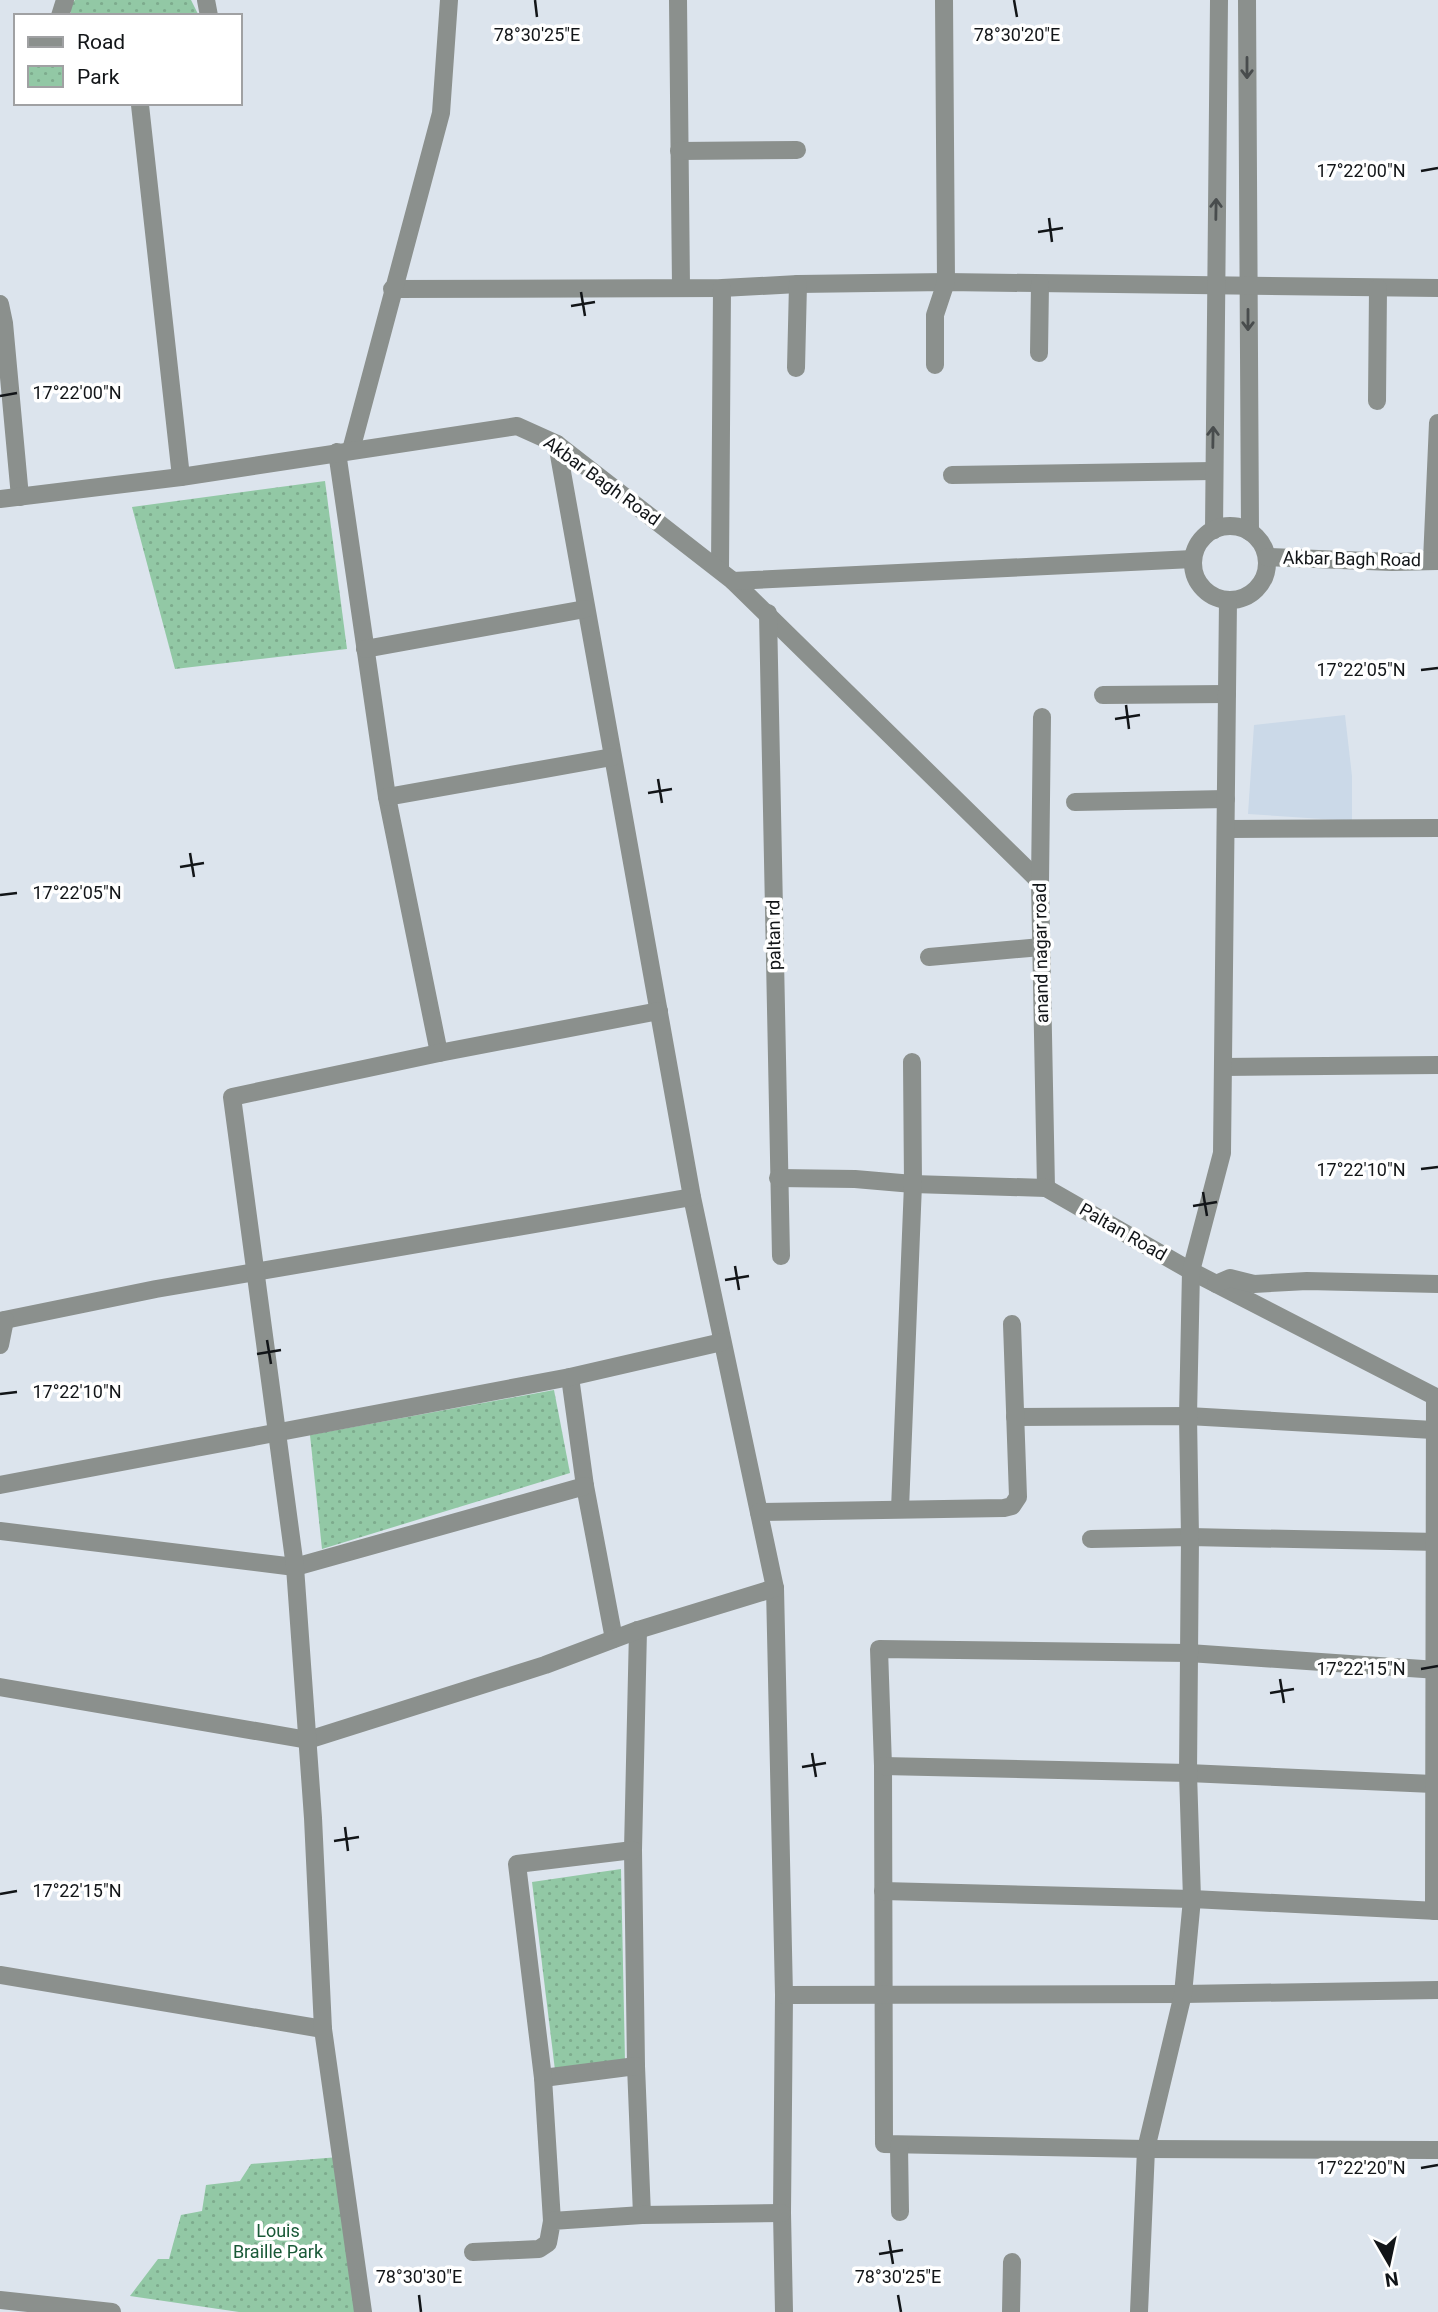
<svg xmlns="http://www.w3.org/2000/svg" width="1438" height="2312" font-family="Roboto,sans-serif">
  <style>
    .built { fill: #cbd9e8 }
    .park { fill: url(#park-dots) }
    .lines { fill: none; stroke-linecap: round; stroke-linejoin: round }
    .minor { stroke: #8b908d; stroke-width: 18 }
    .tertiary { stroke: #8b908d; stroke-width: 18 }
    .oneway { stroke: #484c4d }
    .ticks { fill: none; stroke: #121518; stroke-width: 2.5 }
    .labels { text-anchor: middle; stroke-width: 7; stroke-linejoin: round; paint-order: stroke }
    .street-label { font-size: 18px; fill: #121518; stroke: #fff }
    .park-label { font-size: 18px; fill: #195937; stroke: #fff }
    .ticks-label { font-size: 18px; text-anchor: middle; fill: #121518; stroke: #fff; stroke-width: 7; stroke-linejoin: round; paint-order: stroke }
  </style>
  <defs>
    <pattern id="park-dots" width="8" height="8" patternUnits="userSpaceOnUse" patternTransform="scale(1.75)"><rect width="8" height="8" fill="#92c8a5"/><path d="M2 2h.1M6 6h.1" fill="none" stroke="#7dab8d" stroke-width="1.8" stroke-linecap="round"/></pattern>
  </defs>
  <rect width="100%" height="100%" fill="#dce4ed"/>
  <polygon class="built" points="1345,715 1352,776 1352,821 1248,814 1254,725"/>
  <g class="park">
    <polygon points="75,0 191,0 199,16 71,16 70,5"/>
    <polygon points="325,481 347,649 175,669 132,507"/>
    <polygon points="554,1390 570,1473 322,1549 310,1435"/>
    <polygon points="621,1869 625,2061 555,2070 532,1882"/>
    <polygon points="339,2157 355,2312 239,2312 130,2296 158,2259 169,2259 181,2215 202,2211 206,2185 240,2181 251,2164"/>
  </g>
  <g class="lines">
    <g class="minor">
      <polyline points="206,0 209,16"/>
      <polyline points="678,0 681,287"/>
      <polyline points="1247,0 1250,532"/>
      <polyline points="60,16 65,0"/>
      <polyline points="140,105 181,477"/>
      <polyline points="679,151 797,150"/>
      <polyline points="392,289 722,288 798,284 946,282 1438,288"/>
      <polyline points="0,304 4,323 20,497"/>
      <polyline points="1039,353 1040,284"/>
      <polyline points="935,365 935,315 946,282 944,0"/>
      <polyline points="796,368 798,284"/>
      <polyline points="1377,401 1378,288"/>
      <polyline points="557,444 692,1197 775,1588 784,1995 782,2213 784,2312"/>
      <polyline points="351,450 441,113 449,0"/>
      <polyline points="337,452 387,797 439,1053"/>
      <polyline points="952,475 1213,471"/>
      <polyline points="1214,530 1219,0"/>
      <polyline points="1432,561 1438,423"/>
      <polyline points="720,569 722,288"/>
      <polyline points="733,581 1040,882"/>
      <polyline points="768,613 781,1256"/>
      <polyline points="365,649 585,609"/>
      <polyline points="1103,695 1227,694"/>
      <polyline points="1042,717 1040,882 1046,1188"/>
      <polyline points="387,797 612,757"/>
      <polyline points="1075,802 1226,799"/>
      <polyline points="1227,829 1438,828"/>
      <polyline points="929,957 1041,947"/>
      <polyline points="1223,1067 1438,1065"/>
      <polyline points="778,1178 855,1179 913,1184 1046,1188 1191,1271 1438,1398"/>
      <polyline points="1216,1284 1230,1278 1254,1284 1307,1281 1438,1284"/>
      <polyline points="0,1321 156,1289 692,1197"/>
      <polyline points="0,1345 5,1320"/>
      <polyline points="570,1377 585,1486 614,1639"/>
      <polyline points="1015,1417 1188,1416 1433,1430"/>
      <polyline points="0,1485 570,1377 722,1342"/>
      <polyline points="900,1509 913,1184 912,1062"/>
      <polyline points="759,1512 1004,1508 1012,1506 1018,1497 1012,1324"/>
      <polyline points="0,1531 295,1567 585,1486"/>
      <polyline points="1091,1539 1190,1537 1438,1542"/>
      <polyline points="638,1630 633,1850 636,2066 642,2215"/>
      <polyline points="1438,1670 1189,1653 879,1649 883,1766 884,2144 1146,2149 1438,2150"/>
      <polyline points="0,1687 308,1740 545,1665 638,1630 775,1588"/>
      <polyline points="883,1766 1188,1773 1433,1784"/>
      <polyline points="883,1891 1192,1899 1438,1911"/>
      <polyline points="1434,1911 1435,1397"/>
      <polyline points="0,1975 323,2029"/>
      <polyline points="784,1995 1183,1994 1438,1990"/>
      <polyline points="543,2078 636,2066"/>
      <polyline points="899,2145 900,2212"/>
      <polyline points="552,2221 543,2078 517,1864 633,1850"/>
      <polyline points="473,2252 539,2249 548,2243 552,2221 642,2215 782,2213"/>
      <polyline points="363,2312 323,2029 313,1818 295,1567 232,1097 439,1053 659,1011"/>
      <polyline points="1011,2312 1012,2262"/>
    </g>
    <g class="tertiary">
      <polyline points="0,499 181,477 517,426 557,444 733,581 1193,559"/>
      <circle cx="1230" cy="563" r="37"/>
      <polyline points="1267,557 1392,562 1438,561"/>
      <polyline points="0,2300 112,2312"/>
      <polyline points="1139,2312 1146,2149 1183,1994 1192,1899 1188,1773 1190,1537 1188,1416 1191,1271 1222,1153 1228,600"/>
    </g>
  </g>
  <defs><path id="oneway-shaft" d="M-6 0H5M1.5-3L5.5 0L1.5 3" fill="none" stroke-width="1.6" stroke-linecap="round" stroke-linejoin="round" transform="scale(1.75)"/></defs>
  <g class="oneway">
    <use href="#oneway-shaft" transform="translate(1247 68) rotate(90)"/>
    <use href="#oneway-shaft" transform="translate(1216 209) rotate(-89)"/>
    <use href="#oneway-shaft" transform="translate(1248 320) rotate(90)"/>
    <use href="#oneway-shaft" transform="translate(1213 437) rotate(-89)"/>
  </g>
  <path class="ticks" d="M535 0 537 17M1014 0 1017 17M1421 171 1438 168M1049 218 1052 242M1038 232 1063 228M581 292 585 316M571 306 595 302M0 396 17 393M1421 670 1438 668M1126 705 1129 729M1115 719 1140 715M658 779 662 803M648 793 672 789M190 853 194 877M180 867 204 863M0 895 17 893M1421 1169 1438 1167M1203 1192 1207 1216M1193 1206 1217 1202M735 1266 739 1290M725 1280 749 1276M267 1340 271 1364M257 1354 281 1350M0 1394 17 1392M1421 1669 1438 1666M1280 1679 1284 1703M1270 1693 1294 1689M812 1753 816 1777M802 1767 826 1763M345 1827 348 1851M334 1841 359 1837M0 1894 17 1891M1421 2168 1438 2165M889 2240 893 2264M879 2254 903 2250M419 2295 421 2312M898 2295 901 2312"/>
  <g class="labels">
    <g class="street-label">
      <text transform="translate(602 481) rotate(36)" y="6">Akbar Bagh Road</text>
      <text transform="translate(1352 559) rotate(1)" y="6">Akbar Bagh Road</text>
      <text transform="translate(774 935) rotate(-91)" y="6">paltan rd</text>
      <text transform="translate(1041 953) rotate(-91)" y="6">anand nagar road</text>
      <text transform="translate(1123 1232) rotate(30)" y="6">Paltan Road</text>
    </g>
    <g class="park-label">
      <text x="278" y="2237">Louis<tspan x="278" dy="21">Braille Park</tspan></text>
    </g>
  </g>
  <g class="ticks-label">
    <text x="537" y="41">78°30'25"E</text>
    <text x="1017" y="41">78°30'20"E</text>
    <text x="1361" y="177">17°22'00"N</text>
    <text x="77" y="399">17°22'00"N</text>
    <text x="1361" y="676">17°22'05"N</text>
    <text x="77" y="899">17°22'05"N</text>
    <text x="1361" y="1176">17°22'10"N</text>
    <text x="77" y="1398">17°22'10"N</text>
    <text x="1361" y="1675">17°22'15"N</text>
    <text x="77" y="1897">17°22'15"N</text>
    <text x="1361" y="2174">17°22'20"N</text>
    <text x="419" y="2283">78°30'30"E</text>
    <text x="898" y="2283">78°30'25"E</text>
  </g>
  <rect x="14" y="14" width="228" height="91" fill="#ffffff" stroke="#a0a1a3" stroke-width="2"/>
  <rect x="28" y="37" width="35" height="10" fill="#8b908d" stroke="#a0a1a3" stroke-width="2"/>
  <text x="77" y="49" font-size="21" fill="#121518">Road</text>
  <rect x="28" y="66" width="35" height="21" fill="url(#park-dots)" stroke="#a0a1a3" stroke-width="2"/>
  <text x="77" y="84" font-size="21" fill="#121518">Park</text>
  <g transform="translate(1389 2263) rotate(171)" stroke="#ffffff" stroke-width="5" paint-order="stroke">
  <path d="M0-5L12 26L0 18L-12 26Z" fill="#121518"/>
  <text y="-10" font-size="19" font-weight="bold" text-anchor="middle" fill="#121518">N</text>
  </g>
</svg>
